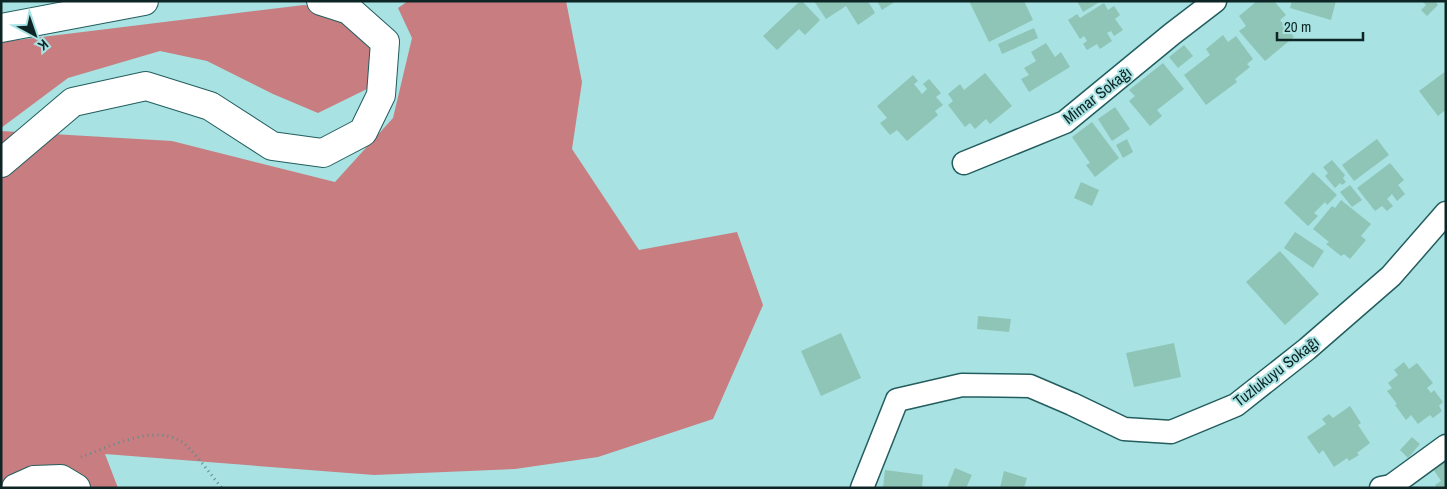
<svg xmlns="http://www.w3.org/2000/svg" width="1447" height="489" font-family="'Archivo Narrow',sans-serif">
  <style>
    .forest { fill: #c87d80 }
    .building { fill: #8fc5b7 }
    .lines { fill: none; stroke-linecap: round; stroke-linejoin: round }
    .minor-casing { stroke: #235d5e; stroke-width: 25 }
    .tertiary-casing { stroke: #235d5e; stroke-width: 30 }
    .path { stroke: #618b8b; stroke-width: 3; stroke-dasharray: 1 4; stroke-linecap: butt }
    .minor { stroke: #fff; stroke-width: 22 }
    .tertiary { stroke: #fff; stroke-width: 28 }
    .labels { text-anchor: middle; stroke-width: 4; stroke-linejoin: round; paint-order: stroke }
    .street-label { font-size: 16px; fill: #0d2525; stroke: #a8e2e3 }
  </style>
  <rect width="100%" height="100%" fill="#a8e2e3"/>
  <g class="forest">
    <polygon points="408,1 566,1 582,82 572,149 639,250 737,232 763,305 713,419 598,457 515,469 374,475 105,454 118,488 1,488 1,131 172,141 335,182 393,118 412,38 398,8"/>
    <polygon points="304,5 348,12 373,35 369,88 318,113 273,94 207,61 160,51 68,78 1,128 1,42"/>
  </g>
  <g class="building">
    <polygon points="800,1 802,1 820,20 805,35 799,29 777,50 763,36"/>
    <polygon points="814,1 868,1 875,13 858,25 846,6 826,19"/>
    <polygon points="877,1 896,1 882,10"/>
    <polygon points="969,1 1024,1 1033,20 989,42"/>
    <polygon points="1077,1 1101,1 1083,12"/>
    <polygon points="1257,1 1274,1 1286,15 1280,20 1294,37 1265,61 1239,31 1246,26 1239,16"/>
    <polygon points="1292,1 1336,1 1331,20 1290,8"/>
    <polygon points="1422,1 1435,1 1438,5 1427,16 1421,10 1426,5"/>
    <polygon points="1104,3 1108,10 1114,6 1120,15 1115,19 1123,30 1114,36 1111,31 1107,33 1112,41 1100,49 1097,44 1087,50 1083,44 1087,41 1084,36 1080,39 1068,20 1077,14 1080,18"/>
    <polygon points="1034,28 1038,38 1002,54 998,44"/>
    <polygon points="1223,35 1228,42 1236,36 1253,59 1247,64 1250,67 1235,79 1237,82 1206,105 1184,75 1210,55 1206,49"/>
    <polygon points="1046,43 1055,57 1061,52 1070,67 1029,92 1021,79 1029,75 1024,68 1036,61 1031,52"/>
    <polygon points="1184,45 1193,56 1178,68 1169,57"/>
    <polygon points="1163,63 1184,89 1157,110 1162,116 1150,126 1129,101 1135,96 1129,90"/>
    <polygon points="1446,71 1446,113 1444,111 1438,116 1419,91"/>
    <polygon points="985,73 1012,106 990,124 986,119 975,129 970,123 965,127 948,105 953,101 948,94 960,84 964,90"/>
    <polygon points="913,75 918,81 914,84 922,94 927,89 923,84 929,79 941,93 936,97 943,105 935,111 938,115 907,141 897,130 890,135 880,123 887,118 877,106"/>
    <polygon points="1115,107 1130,129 1112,141 1098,119"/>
    <polygon points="1092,122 1119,158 1095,177 1086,165 1090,163 1072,137"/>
    <polygon points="1127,139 1133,152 1123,158 1116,145"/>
    <polygon points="1377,139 1389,155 1354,181 1342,165"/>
    <polygon points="1332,160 1345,175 1343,178 1346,182 1342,185 1340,183 1335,188 1325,176 1328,173 1323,167"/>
    <polygon points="1390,163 1404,180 1398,185 1405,194 1397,201 1392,194 1387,199 1393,206 1387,211 1382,206 1375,211 1357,188"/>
    <polygon points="1313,172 1337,195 1327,205 1325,202 1314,213 1318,216 1308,226 1284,203"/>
    <polygon points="1081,182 1099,190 1092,206 1074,198"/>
    <polygon points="1350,185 1362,200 1352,207 1340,192"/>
    <polygon points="1341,200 1371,224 1361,236 1366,240 1350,259 1344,254 1341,256 1326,244 1329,242 1313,229 1332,206 1335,208"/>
    <polygon points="1295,232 1324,251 1313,268 1284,248"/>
    <polygon points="1280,251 1319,294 1285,325 1246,282"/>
    <polygon points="978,316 1011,319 1009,332 977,329"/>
    <polygon points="841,333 861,378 821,396 801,351"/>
    <polygon points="1174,343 1181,377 1134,387 1126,353"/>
    <polygon points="1404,362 1409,369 1417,363 1433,383 1427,388 1431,393 1434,390 1443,402 1439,406 1442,411 1433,418 1430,415 1418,424 1411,415 1406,420 1395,405 1397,404 1387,391 1392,388 1388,383 1398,375 1394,370"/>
    <polygon points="1350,406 1361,423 1358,425 1370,443 1357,453 1359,455 1349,461 1347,458 1334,467 1323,450 1319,454 1307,437 1326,424 1322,419 1329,414 1333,418"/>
    <polygon points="1412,437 1420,444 1408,458 1400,450"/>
    <polygon points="1446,460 1446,488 1437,488 1435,485 1441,481 1433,469"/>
    <polygon points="955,468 972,475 966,488 947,488"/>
    <polygon points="885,470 923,475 922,488 883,488"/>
    <polygon points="1004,471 1027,478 1024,488 1000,488"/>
  </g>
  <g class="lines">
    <defs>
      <g id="minor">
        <polyline points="964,163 1065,122 1172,34 1215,1"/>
        <polyline points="862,488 897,400 962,385 1030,386 1072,404 1124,429 1171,432 1236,405 1307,349 1391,276 1446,213"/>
        <polyline points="1381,488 1391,486 1446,446"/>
      </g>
      <g id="tertiary">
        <polyline points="1,28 144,1"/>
        <polyline points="1,163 73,102 146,86 210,106 272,146 323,153 363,132 381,95 385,42 349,10 321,1"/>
        <polyline points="16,488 34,480 61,479 76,488"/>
      </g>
    </defs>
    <use href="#minor" class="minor-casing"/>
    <use href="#tertiary" class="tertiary-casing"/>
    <path class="path" d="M81 457C109 447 160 420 187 446 200 459 210 474 222 488"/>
    <use href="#minor" class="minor"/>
    <use href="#tertiary" class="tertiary"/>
  </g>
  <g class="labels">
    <g class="street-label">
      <text transform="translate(1097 95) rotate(-38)" y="6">Mimar Sokağı</text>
      <text transform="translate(1276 371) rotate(-38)" y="6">Tuzlukuyu Sokağı</text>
    </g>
  </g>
  <rect width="1447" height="489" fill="none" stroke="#0d2525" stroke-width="5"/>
  <g transform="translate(35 35) rotate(140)" stroke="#a8e2e3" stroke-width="4" paint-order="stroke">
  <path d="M0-4L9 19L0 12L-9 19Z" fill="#0d2525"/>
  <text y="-8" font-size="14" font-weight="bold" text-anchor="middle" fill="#0d2525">K</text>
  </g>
  <path d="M1277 32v8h86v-8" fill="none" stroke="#0d2525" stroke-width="2.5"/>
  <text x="1284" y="32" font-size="15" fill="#0d2525" stroke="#a8e2e3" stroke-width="4" paint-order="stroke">20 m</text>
</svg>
